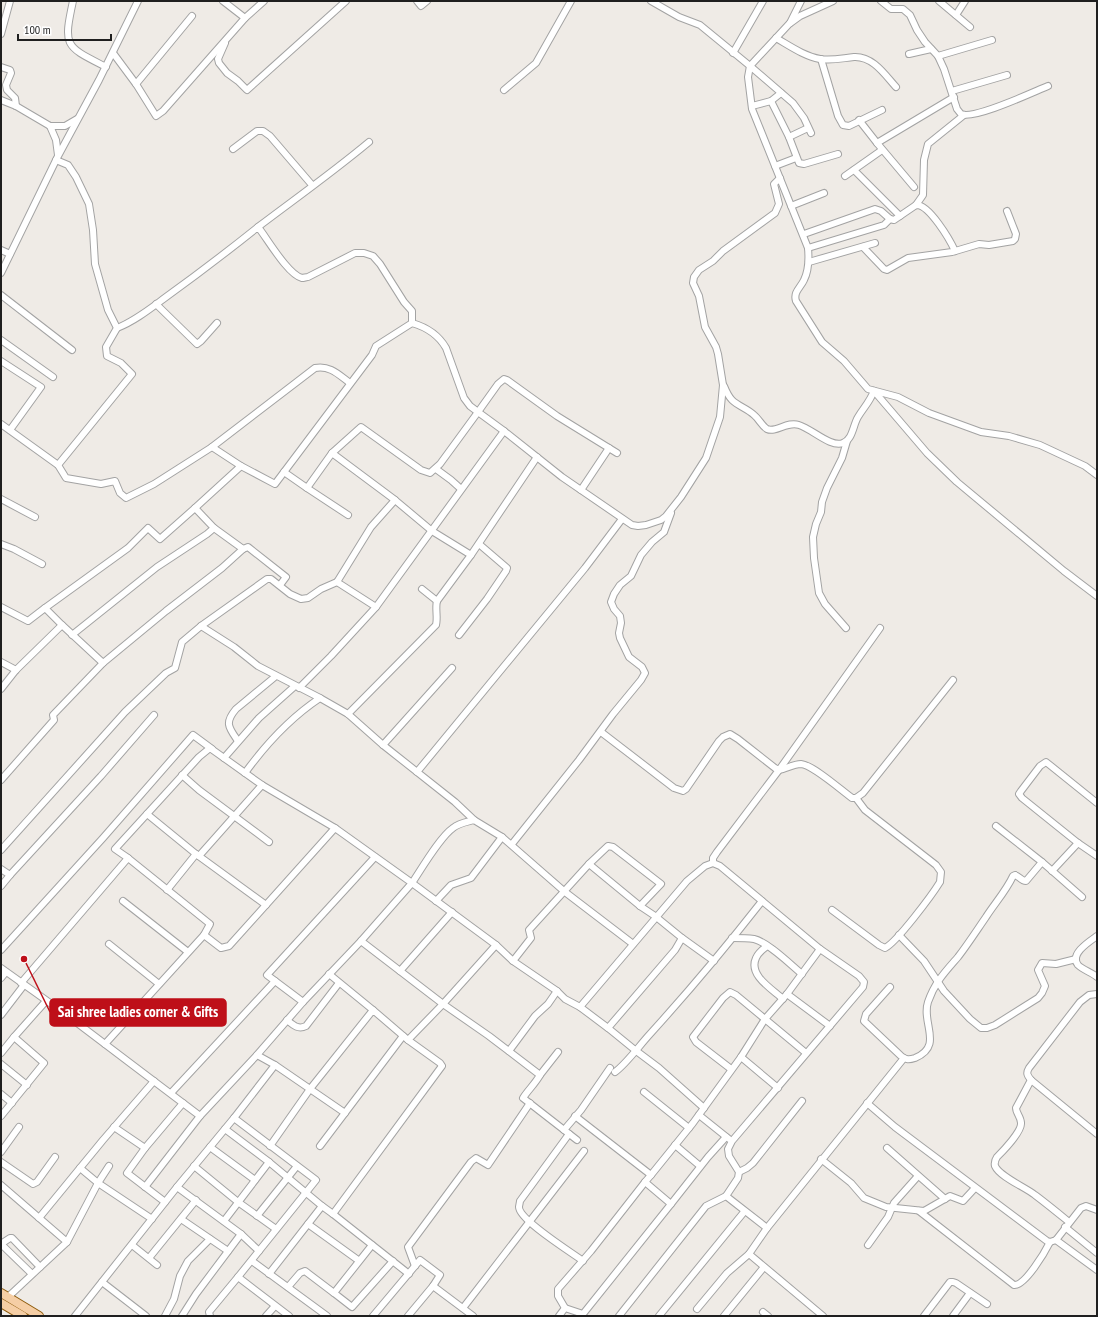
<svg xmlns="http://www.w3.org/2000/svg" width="1098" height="1317" font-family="'PT Sans Narrow',sans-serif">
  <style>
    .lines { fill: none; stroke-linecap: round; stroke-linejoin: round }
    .minor-casing { stroke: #a3a3a3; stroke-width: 8 }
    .major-casing { stroke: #8e5b0c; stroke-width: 10 }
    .minor { stroke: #fff; stroke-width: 6 }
    .major { stroke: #f5cea5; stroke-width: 8 }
    .leader { fill: none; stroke: #be0f19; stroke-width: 1.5 }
    .callout-dot { fill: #be0f19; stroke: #fff; stroke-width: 1.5 }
    .callout { fill: #be0f19; stroke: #be0f19; stroke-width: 1.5 }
    .callout-label { font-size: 15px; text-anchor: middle; font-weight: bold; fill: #fff }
  </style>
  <rect width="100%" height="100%" fill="#efebe6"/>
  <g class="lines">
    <defs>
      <g id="minor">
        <path d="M73 1C63 47 65 46 106 67"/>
        <polyline points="223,1 245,18"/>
        <polyline points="417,1 421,6 427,1"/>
        <polyline points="651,1 679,17 700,25 750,66 793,103 804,118 811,133"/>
        <path d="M833 1 800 16 789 24 750 66 748 77 752 109 808 248C809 259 809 270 804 280 801 287 793 292 796 301L822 342 844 361 868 389 898 397 929 413 981 432 1009 436 1040 445 1085 466 1097 475"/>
        <path d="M881 1 891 9H903L910 15 917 30 925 42 938 56 944 69 957 109 961 114C974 120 1033 92 1048 86"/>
        <polyline points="939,1 970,27"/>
        <polyline points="956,15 965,1"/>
        <polyline points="790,23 801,1"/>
        <polyline points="1,34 10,1"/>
        <path d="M776 38C790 46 804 56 820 59 832 61 843 58 854 57 873 56 885 75 896 87"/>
        <polyline points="225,43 218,59 219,63 227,73 238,81 247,90 346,1"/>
        <polyline points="113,53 136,84 156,116 163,111 245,18 264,1"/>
        <polyline points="733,53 763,1"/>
        <polyline points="909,54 931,49"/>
        <polyline points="938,56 992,40"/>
        <polyline points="821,59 838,116 843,125 849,126 882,110"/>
        <polyline points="1,67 10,70 11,73 6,85 7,90 15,98 16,106"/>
        <polyline points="136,84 192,16"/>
        <polyline points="504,90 536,63 571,1"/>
        <polyline points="952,91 1007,75"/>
        <polyline points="1,100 16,106 50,126 65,126 77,119"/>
        <polyline points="771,101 789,137 799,163 804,164 838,154"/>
        <polyline points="752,106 771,101 781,93"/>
        <polyline points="859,120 877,143 914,187"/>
        <polyline points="50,126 56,140 58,155"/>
        <polyline points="789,137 808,128"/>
        <polyline points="877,143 954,97"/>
        <polyline points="233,149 257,131 263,131 270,136 312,185"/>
        <polyline points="56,160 68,165 76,177 89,204 93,230 95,264 108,310 117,328 106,347 107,356 121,363 132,374 58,465"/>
        <polyline points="775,166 796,158"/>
        <polyline points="854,170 900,216"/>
        <polyline points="845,176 882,150"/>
        <polyline points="916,205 923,195 924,160 928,144 964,115"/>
        <polyline points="791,206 824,193"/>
        <path d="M258 227C295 199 333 172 369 142"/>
        <path d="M804 234 875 209 881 211 890 219 894 220 916 205C929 204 950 240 955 251"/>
        <polyline points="863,247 884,269 887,270 908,258 952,252 979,244 989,245 1013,241 1015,239 1016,234 1007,211"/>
        <polyline points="808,248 884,225 890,219"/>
        <polyline points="1,250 10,254"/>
        <polyline points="809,262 875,243"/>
        <polyline points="1,273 58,156 99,80 138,1"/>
        <polyline points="1,295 72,350"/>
        <polyline points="156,304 197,344 201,341 217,323"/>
        <path d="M412 323C426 327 438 334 446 348L464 398 470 406 478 412 498 384 504 379 507 380 557 416 617 453"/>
        <path d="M117 328C135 321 151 308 166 297 198 274 228 251 258 227 267 238 288 275 302 278 304 278 306 277 308 277L355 253H364L373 256 380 264 404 302 412 311V323L376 346 372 355 275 484 241 466"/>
        <polyline points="1,340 53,377"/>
        <polyline points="1,361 41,387 10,430"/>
        <path d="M724 386C726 391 728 396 732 400 738 406 748 409 754 415 759 419 762 426 767 429 776 433 787 421 799 425 812 429 831 448 843 443 853 439 853 425 858 417 864 407 869 403 874 391"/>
        <polyline points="874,391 927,453 957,482 1064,571 1097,596"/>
        <polyline points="1,424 58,465 66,478 101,484 115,481 120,493 126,498 154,484 212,447 241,466 195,508"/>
        <polyline points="504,431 562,477 632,525 638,526 646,525 661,520 666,516 681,497 706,458 720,417 723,385 718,354 716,347 705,327 699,296 693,283 694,277 699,270 713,261 723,251 775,213 779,204 774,184 780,178"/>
        <path d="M212 447 315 368C330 365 339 375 350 383"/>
        <polyline points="332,453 361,427 421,470 430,473 440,464 478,412 504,431 376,607"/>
        <polyline points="436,469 451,480 461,489"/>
        <polyline points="284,472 307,488 332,453 395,500 432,531 471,555 437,601 422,589"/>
        <polyline points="307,488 348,515"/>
        <polyline points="581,490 609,448"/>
        <polyline points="1,499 35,517"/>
        <polyline points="214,528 243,549 248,547 286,577 280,585"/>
        <polyline points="1,544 14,549 42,564"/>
        <polyline points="471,555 537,457"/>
        <polyline points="1,607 28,621 45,608 62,625"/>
        <polyline points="45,608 128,548 148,528 160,539 195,508 214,528 207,534 157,567 72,635"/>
        <path d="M201 626 234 647 258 666 320 698C290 718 266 744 245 773"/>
        <polyline points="846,628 825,604 819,593 814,558 813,537 816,524 821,512 822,502 827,488 842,458 847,441"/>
        <polyline points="459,635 487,599 506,571 507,568 479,544"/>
        <polyline points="1,662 16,670"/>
        <polyline points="103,663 166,611 222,568 243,549"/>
        <polyline points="299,688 331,656 376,607 337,582 371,527 395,500"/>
        <polyline points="1,689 16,670 62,625 103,663 53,715 54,720 1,780"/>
        <polyline points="320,698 348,714 383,745 455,802 474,820"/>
        <path d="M348 714 436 625C438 617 435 609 437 601"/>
        <path d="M601 732 674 788 683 791 686 789 719 741 723 737 730 734 738 739 775 768 779 770C786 769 793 764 801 764 813 765 841 790 852 798H856L863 793 953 680"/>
        <path d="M238 741C229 728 224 723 236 709L276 676"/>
        <polyline points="383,745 452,668"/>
        <polyline points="224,758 259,718 295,686"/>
        <polyline points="417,772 585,568 622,519"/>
        <polyline points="182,775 199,790 269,842"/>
        <polyline points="262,785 335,828"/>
        <polyline points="1097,803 1046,762 1040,766 1021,791 1019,794 1022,798 1078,843 1097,856"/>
        <polyline points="147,814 196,854"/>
        <polyline points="996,826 1042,862 1082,897"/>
        <polyline points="512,844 579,760 613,714 641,680 645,673 642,667 629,657 620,638 619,633 621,623 620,616 614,609 611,602 614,594 620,585 631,576 641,555 652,542 664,532 671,513"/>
        <polyline points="1,850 125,712 166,673 175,668 182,642 201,626 267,579 271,579 290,594 301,599 308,598 321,589 337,582"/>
        <polyline points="128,858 115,849 199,757 210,748 262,785 199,856"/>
        <polyline points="713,863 713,858 717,852 779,770 880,628"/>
        <polyline points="589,864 608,846 613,847 661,884 640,906"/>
        <polyline points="1,869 10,875 1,886"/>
        <polyline points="1052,871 1078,843"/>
        <polyline points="10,875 101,776 154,715"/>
        <polyline points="167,890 196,854 266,905"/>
        <polyline points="123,901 188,952"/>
        <polyline points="436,901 451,885 471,878 502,837"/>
        <path d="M832 910 879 945 885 948C897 942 932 895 940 882L941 872 936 865 865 810 856 798"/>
        <polyline points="899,935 924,961 944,991 970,1019 981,1028 987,1028 995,1025 1038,998 1042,993 1045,986 1038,970 1042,963 1056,964 1076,959"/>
        <path d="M1097 936C1090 941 1069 954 1078 965 1083 970 1091 972 1097 977"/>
        <polyline points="682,938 714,961"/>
        <path d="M732 938C739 938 747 938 754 939 768 942 791 965 802 974"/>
        <polyline points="361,941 443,1004 408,1040"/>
        <polyline points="109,944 159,984"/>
        <path d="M496 945 412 883C422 868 440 837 453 828 459 823 467 822 474 820L502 837 565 892 633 944"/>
        <path d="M767 946C763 949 758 953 756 958 748 975 772 989 783 999"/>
        <polyline points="820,949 859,976 864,982 863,987 732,1141 728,1149 729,1156 739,1172 738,1178 726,1196 767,1228 749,1254 823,1316"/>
        <polyline points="1,950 103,838 193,735 212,749"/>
        <polyline points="513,961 531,938 529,930 589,864 640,906 655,916 682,938 675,950 608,1028"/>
        <polyline points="1,968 64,1013 200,1116 257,1055 275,1065 234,1118 177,1187 75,1316"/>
        <polyline points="400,971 452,912"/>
        <polyline points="329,974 373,1010"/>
        <polyline points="1,978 6,972"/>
        <polyline points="21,983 128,858 210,924 204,935"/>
        <path d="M890 987 866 1014 864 1021 901 1056C906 1060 909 1060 915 1058 944 1046 921 1023 928 1002 935 982 945 972 958 957 968 944 977 930 986 917 995 903 1006 891 1013 876L1015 875C1019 876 1021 881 1026 881L1042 862"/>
        <polyline points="787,994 830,1026"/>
        <path d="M1097 994 1089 995 1080 1002 1029 1068C1026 1073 1027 1075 1031 1080L1097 1134"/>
        <polyline points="303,1002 267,975 375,857"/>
        <polyline points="580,1007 687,881 705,866 713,863 720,866 820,949 787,994 765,1019 741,1057 693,1123 651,1175"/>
        <polyline points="1,1015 24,985"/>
        <path d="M287 1020C293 1025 298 1030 306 1026L339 983"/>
        <polyline points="105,1044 204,935 221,948 229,946 335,828 412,883 361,941 303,1002 257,1055"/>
        <polyline points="509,1051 535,1016 548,1004 557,991"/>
        <polyline points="1,1053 14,1037"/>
        <polyline points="741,1057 778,1088"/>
        <polyline points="1,1064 27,1085"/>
        <polyline points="275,1065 345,1113"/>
        <polyline points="731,1069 696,1042 693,1037 723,998 730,992 736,995 806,1053"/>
        <path d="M615 1072C627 1063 639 1046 650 1034 689 991 726 947 762 901"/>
        <polyline points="540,1075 558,1052"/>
        <path d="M1031 1080 1016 1108C1016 1113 1021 1117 1021 1123 1022 1131 1003 1151 997 1157 995 1160 994 1162 995 1166 1000 1177 1025 1187 1035 1195 1047 1204 1058 1213 1069 1222"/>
        <polyline points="644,1092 689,1128"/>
        <polyline points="171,1093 275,981"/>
        <polyline points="1,1094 12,1103"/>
        <polyline points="867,1103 895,1127 1047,1241 1050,1242 1056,1240 1081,1208 1086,1206 1097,1210"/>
        <polyline points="699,1115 729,1139"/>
        <polyline points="1,1116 44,1063 14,1037 46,1001"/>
        <polyline points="114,1127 145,1148 127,1173 165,1202"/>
        <polyline points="225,1129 269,1162 322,1206"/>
        <polyline points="564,1130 581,1110 610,1068"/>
        <path d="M569 1134 520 1201C520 1202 519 1206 519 1207 519 1220 571 1252 583 1261"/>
        <path d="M577 1140 523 1098C528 1090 535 1084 540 1075L489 1036 443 1004 496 945 513 961 557 991 565 999 580 1007 608 1028 635 1050 659 1068 704 1108"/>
        <polyline points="675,1145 700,1166"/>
        <polyline points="270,1146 310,1089 373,1010 408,1040 440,1063 442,1066 439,1070 333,1214 409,1274"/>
        <polyline points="320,1146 403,1036"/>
        <polyline points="210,1147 255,1180"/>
        <polyline points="145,1148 183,1103"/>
        <polyline points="887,1148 945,1199"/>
        <polyline points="1,1152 19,1127"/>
        <polyline points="821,1159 851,1183 864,1198 886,1207 924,1211 950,1196 963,1201 975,1188"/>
        <polyline points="1,1162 33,1184 37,1182 55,1157"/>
        <polyline points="194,1166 238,1202 276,1229"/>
        <polyline points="80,1168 98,1183 152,1219"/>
        <polyline points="739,1172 747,1168 753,1163 802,1101"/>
        <polyline points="1,1185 67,1242 8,1297"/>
        <polyline points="145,1187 200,1116"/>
        <polyline points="177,1187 241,1234 259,1251"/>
        <polyline points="671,1204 708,1157 726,1137"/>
        <path d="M919 1211 1014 1285C1025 1286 1045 1252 1050 1242"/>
        <polyline points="257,1216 297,1166"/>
        <polyline points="39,1218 103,1140 154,1081"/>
        <polyline points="181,1219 228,1251"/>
        <polyline points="224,1221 269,1162"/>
        <polyline points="308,1224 358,1260"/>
        <polyline points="1065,1227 1097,1253"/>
        <polyline points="767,1228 904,1058"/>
        <polyline points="1056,1240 1097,1270"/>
        <polyline points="67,1242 98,1183 109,1166"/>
        <polyline points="1,1244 10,1238 12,1238 40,1267"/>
        <polyline points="1,1244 32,1274"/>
        <polyline points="132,1245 157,1265"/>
        <polyline points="372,1245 334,1293 352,1307 393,1261"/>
        <polyline points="868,1245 888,1217 894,1203 918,1176"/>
        <polyline points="149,1258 196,1200"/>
        <polyline points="252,1261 327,1316"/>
        <polyline points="415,1266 408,1247 471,1162 476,1158 488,1165 530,1103"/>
        <polyline points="269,1274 322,1206 333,1214"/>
        <polyline points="238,1277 289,1316"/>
        <polyline points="102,1282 146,1316"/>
        <polyline points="433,1286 473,1316"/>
        <polyline points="288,1287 300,1273 305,1271 334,1293"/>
        <polyline points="463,1308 584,1151"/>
        <polyline points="565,1308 558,1296 558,1289 591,1251 645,1182"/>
        <polyline points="697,1309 727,1273 749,1254"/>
        <polyline points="763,1312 768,1316"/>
        <polyline points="165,1316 174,1299 180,1276 188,1261 210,1239"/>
        <polyline points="182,1316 196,1294 241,1234"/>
        <polyline points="210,1316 209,1312 238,1277 316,1180 234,1118"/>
        <polyline points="266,1316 275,1306"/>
        <polyline points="373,1316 420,1260 440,1275 433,1286 408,1316"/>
        <polyline points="559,1316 565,1308 583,1314 671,1204 645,1182 651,1175 575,1116"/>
        <polyline points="619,1316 706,1206 726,1196"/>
        <polyline points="659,1316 744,1212"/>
        <polyline points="724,1316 764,1267"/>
        <polyline points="924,1316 950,1282 953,1282 956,1283 987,1304"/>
        <polyline points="953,1316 970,1293"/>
      </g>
      <g id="major">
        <polyline points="1,1293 39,1316"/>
        <polyline points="1,1303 23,1316"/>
      </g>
    </defs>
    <use href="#minor" class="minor-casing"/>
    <use href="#major" class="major-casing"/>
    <use href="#minor" class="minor"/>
    <use href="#major" class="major"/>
  </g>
  <path class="leader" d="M24 959L50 1012"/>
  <circle class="callout-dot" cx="24" cy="959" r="4"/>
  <rect class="callout" x="50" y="999" width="176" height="27" rx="4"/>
  <g class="callout-label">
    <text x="138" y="1017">Sai shree ladies corner &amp; Gifts</text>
  </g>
  <rect width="1098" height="1317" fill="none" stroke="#1f1f1f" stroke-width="4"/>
  <path d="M18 34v6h93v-6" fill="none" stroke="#1f1f1f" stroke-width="2"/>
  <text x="24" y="34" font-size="12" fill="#1f1f1f" stroke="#ffffff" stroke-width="3" paint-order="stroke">100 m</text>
</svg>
